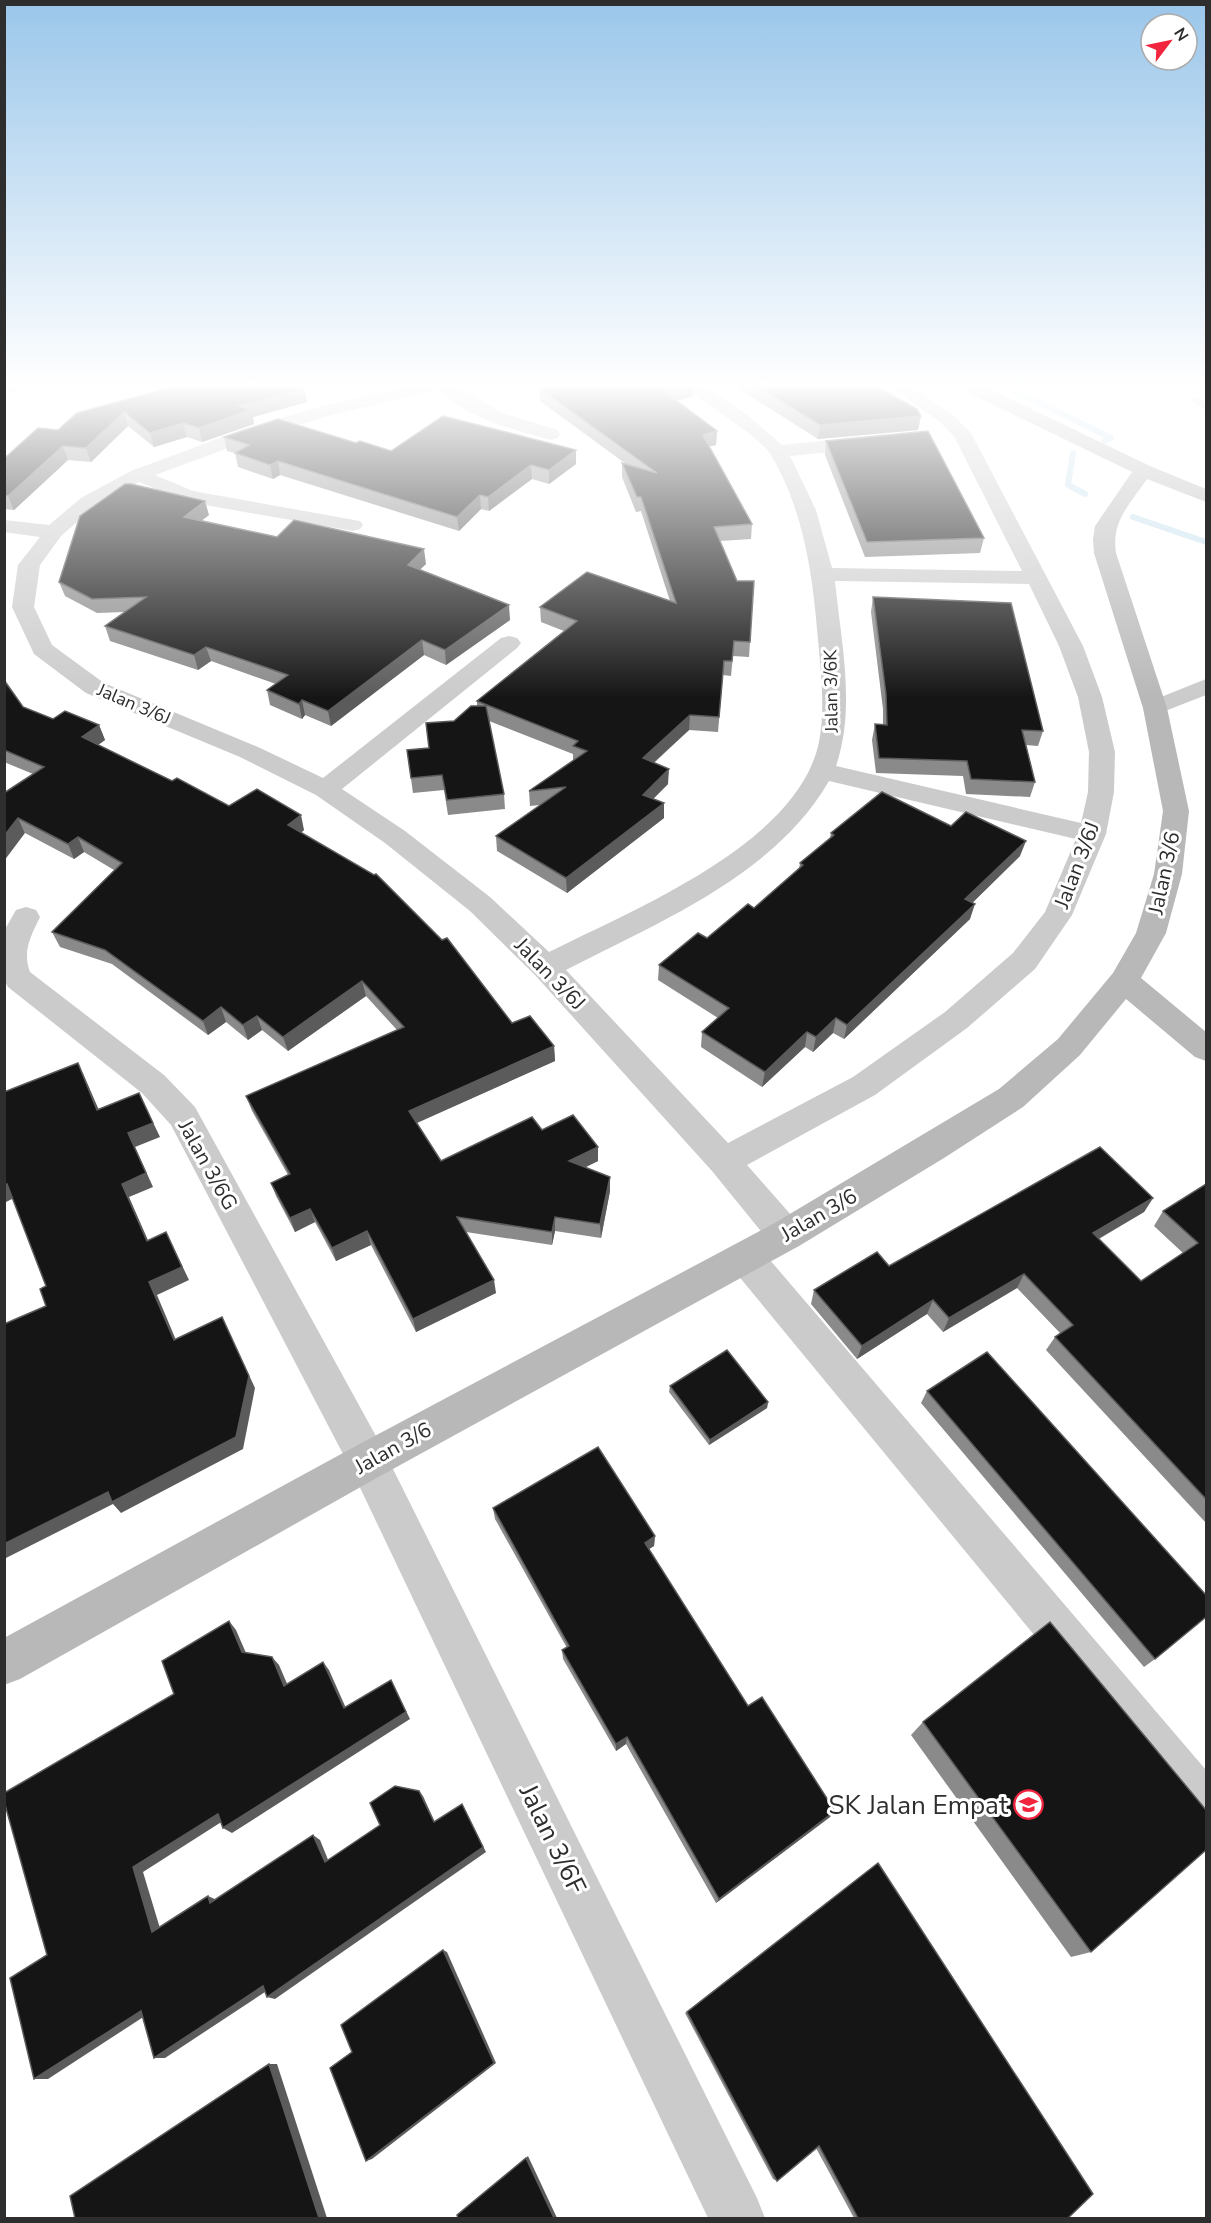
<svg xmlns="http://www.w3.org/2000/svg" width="1211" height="2223" font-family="'Nunito Sans',sans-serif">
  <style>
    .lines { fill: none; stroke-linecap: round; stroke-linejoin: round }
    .stream { stroke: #c6e0ee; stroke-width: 6 }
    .lane { fill: #cbcbcb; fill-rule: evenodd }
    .street { fill: #cbcbcb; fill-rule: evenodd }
    .secondary { fill: #b8b8b8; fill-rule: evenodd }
    .wall { fill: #8a8a8a }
    .shaded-wall { fill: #5b5b5b }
    .building { fill: #151515; stroke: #5b5b5b; stroke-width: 1.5 }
    .labels { text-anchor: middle; stroke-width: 6; stroke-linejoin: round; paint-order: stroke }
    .far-street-label { font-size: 18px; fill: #2e2e2e; stroke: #fff }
    .street-label { font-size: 21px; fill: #2e2e2e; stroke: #fff }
    .near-poi-label { font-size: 26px; fill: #2e2e2e; stroke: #fff; text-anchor: end }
    .near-street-label { font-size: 26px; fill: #2e2e2e; stroke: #fff }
  </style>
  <rect width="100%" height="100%" fill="#fff"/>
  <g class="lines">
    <g class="stream">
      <polyline points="1007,387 1111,438 1104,441"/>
      <polyline points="1073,453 1068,485 1085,494"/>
      <polyline points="1133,517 1206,542"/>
    </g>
    <polygon class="lane" points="1193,398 1199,398 1206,403 1206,410 1193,402"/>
    <g class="street">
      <path d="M404 387H434L431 391 328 416 258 437 155 475 193 491 360 521 363 525 360 529 353 531 188 502 139 482 95 506 61 536 40 565 34 607 52 645 104 683 258 747 323 778 501 638 509 636 517 638 521 643 517 648 342 789 405 831 490 897 549 952C634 909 798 844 819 742 826 708 820 663 817 629 812 569 802 507 771 455 761 439 724 416 708 404 701 399 692 394 687 387H707L747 415 782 445 872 436 879 438 881 442 879 446 872 448 790 456 816 510 832 568 1022 571 954 436 940 422 891 387H912L952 414 971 433 1083 646 1102 697 1115 752 1114 792 1106 834 1072 915 1035 969 967 1028 875 1095 747 1165 799 1224 804 1235 799 1246 786 1250 773 1246 712 1171 535 975 470 911 385 843 316 795 240 757 86 693 34 654 12 607 18 565 40 537 4 532V520L49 525 81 498 131 471 244 429 316 408ZM835 581 1029 584 1059 646 1078 697 1089 752 1088 792 1081 823 836 766C856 707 841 642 835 581ZM829 781 1076 839 1045 912 1013 953 945 1012 853 1077 728 1143 566 970C660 921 774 876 829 781Z"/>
      <path d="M438 387H458L502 413 558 430 560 434 558 438 551 440C519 432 458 415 438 387Z"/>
      <polygon points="1206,679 1206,695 1155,715 1146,713 1143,708 1146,703"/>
      <path d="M26 907 36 910 40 917C31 936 22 951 30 972L164 1075 195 1107 382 1447 757 2198 765 2218H708L354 1475 171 1125 142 1093 8 987 4 980V931L16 910Z"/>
      <polygon points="745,1241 758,1246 1206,1770 1206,1830 1189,1823 732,1268 727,1257 732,1246"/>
    </g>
    <g class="secondary">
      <polygon points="4,387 20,387 17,391 4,393"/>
      <path d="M962 387H985L1150 466 1206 489V502L1147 479C1130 504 1111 521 1116 553L1167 708 1189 811 1182 874 1166 933 1141 978 1206 1032V1061L1195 1057 1126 999 1080 1055 1023 1107 944 1158 799 1246 382 1475 20 1679 4 1685V1638L354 1447 773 1224 999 1089 1058 1039 1113 973 1136 933 1154 874 1163 811 1143 708 1094 553 1093 539 1095 526 1132 472 965 391Z"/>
    </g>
  </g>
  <g class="wall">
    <polygon points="543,387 693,387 693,396 677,401 717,431 716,445 709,446 752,524 751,539 720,541 750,642 749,657 733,656 731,676 723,675 718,732 689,730 654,763 668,784 653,799 664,818 567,893 497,851 496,836 540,805 530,806 529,791 573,761 573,754 489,721 504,794 505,809 448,815 444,790 413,793 407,750 429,748 454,721 477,706 477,701 564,631 541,622 540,607 670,601 641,511 636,512 622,477 622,463 626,464 540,401 539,388"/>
    <polygon points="736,387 878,387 921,416 918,430 818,439"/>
    <polygon points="304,389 307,402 253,417 254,424 202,442 187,437 154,447 128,426 91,462 68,460 14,510 4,509 4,456 7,456 58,430 77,413"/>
    <polygon points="224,437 356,443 391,451 576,450 576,464 549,484 532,479 489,511 481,509 459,531 280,475 273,479 238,467 235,453 227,451"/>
    <polygon points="826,441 984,538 980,553 865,557 825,455"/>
    <polygon points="209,515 201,521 277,537 426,564 420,569 510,620 446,665 424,655 331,726 305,715 302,719 270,705 267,690 276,684 211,661 198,670 110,641 105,626 125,612 97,613 65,596 59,582"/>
    <polygon points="873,597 1043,731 1038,746 1026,745 1035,782 1030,797 966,794 963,776 876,773 872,740 875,724 883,725 883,709 871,612"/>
    <polygon points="4,680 23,707 53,719 99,725 105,740 98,745 172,781 229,806 304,830 301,833 512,1023 554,1046 555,1061 417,1123 441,1161 542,1130 598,1161 585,1167 610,1177 610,1191 601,1238 555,1231 552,1245 466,1232 496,1293 416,1332 371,1245 336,1261 315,1222 295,1232 276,1196 271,1183 288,1175 252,1111 246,1096 397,1030 366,996 288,1051 262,1030 248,1040 226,1022 208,1035 112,964 60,947 52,932 114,870 84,852 74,859 25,833 4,793 33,774 4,762"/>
    <polygon points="951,826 1020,856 972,903 970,919 844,1039 833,1033 813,1052 805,1047 762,1087 701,1047 702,1032 718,1018 658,980 659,965 707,938 754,908 799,869 800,863 830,838 831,833"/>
    <polygon points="1206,1184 1206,1523 1046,1350 1055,1337 1060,1333 1017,1288 943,1332 927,1314 857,1359 811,1304 814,1290 889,1266 1153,1198 1144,1212 1099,1239 1141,1281 1183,1253 1154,1226 1163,1211"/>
    <polygon points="670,1386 768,1402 767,1408 709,1445 669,1392"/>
    <polygon points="927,1391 1155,1659 1144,1667 921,1403"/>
    <polygon points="493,1508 655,1536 654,1546 649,1549 748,1706 830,1817 716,1903 626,1744 616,1751 563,1659 562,1650 567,1648 495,1519"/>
    <polygon points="923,1722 1091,1952 1071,1957 911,1735"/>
    <polygon points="878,1863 1068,2218 854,2218 816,2148 777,2181 773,2179 685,2013"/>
  </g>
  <g class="shaded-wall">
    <polygon points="680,387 693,387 693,396 663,405 664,391"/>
    <polygon points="304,389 307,402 253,417 254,424 202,442 199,428 239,406"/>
    <polygon points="124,412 128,426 91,462 86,448"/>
    <polygon points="921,416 918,430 818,439 820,425"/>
    <polygon points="183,423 187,437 154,447 150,433"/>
    <polygon points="717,431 716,445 702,448 703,435"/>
    <polygon points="63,446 68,460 14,510 8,496"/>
    <polygon points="576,450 576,464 549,484 549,470"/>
    <polygon points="278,461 280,475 273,479 270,465"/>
    <polygon points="531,465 532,479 489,511 488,497"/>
    <polygon points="480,495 481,509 459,531 457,517"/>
    <polygon points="205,501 209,515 188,531 184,517"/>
    <polygon points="424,549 426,564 410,579 408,565"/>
    <polygon points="509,605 510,620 446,665 445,650"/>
    <polygon points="422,640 424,655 331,726 328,711"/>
    <polygon points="206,647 211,661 198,670 194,655"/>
    <polygon points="302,700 305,715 302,719 299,704"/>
    <polygon points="690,715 689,730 642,773 643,758"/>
    <polygon points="99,725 105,740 88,752 82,737"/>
    <polygon points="669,769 668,784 642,810 643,795"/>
    <polygon points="664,803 664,818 567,893 566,878"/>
    <polygon points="301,815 304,830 291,840 288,825"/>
    <polygon points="18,818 25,833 4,861 4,836"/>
    <polygon points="78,837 84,852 74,859 68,844"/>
    <polygon points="1026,841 1020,856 961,914 965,899"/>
    <polygon points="975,904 970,919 844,1039 847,1025"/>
    <polygon points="362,981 366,996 288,1051 283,1037"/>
    <polygon points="221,1007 226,1022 208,1035 203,1021"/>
    <polygon points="257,1016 262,1030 248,1040 243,1025"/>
    <polygon points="836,1018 833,1033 813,1052 816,1037"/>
    <polygon points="807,1032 805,1047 762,1087 765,1072"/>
    <polygon points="554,1046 555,1061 412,1125 409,1111"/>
    <polygon points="78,1063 85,1078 105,1124 97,1110"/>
    <polygon points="139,1093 160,1137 135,1147 153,1187 129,1197 154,1254 147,1241 122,1184 128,1133"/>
    <polygon points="598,1147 598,1161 570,1175 569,1161"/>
    <polygon points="610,1177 610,1191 601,1238 600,1224"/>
    <polygon points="7,1184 16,1197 6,1202 4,1199 4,1185"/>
    <polygon points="1153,1198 1144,1212 1084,1247 1093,1233"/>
    <polygon points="310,1209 315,1222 295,1232 290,1218"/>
    <polygon points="555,1217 555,1231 552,1245 552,1232"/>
    <polygon points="367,1231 371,1245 336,1261 332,1248"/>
    <polygon points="166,1232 189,1280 157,1295 181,1352 174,1340 149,1282"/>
    <polygon points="1024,1274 1017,1288 943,1332 949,1318"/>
    <polygon points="494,1280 496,1293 416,1332 413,1319"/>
    <polygon points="933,1300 927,1314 857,1359 862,1346"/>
    <polygon points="222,1317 255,1388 243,1449 121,1513 113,1504 4,1559 4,1544"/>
    <polygon points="768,1402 767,1408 709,1445 710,1440"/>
    <polygon points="655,1536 654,1546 644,1552 645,1543"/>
    <polygon points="229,1621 236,1630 249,1660 242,1652"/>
    <polygon points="272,1657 279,1665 291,1693 284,1686"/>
    <polygon points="323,1662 329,1670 349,1715 344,1708"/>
    <polygon points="391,1680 410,1719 232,1833 223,1828"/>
    <polygon points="627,1737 626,1744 616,1751 616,1744"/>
    <polygon points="419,1791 423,1796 437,1827 434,1822"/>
    <polygon points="462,1804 486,1852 275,1999 267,1997"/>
    <polygon points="835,1811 830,1817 716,1903 719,1899"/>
    <polygon points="218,1814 226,1819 143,1872 162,1935 152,1932 133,1867"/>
    <polygon points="313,1835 320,1840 331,1867 325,1862"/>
    <polygon points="208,1896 217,1900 210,1903"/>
    <polygon points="443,1950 447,1952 496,2063 372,2159 366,2161"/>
    <polygon points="263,1986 271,1988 165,2058 154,2058"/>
    <polygon points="141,2011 151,2012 48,2079 34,2079"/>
    <polygon points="269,2064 277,2064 327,2218 319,2218"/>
    <polygon points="528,2156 557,2218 554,2218 526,2158"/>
  </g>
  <g class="building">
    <polygon points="172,387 302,387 304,389 239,406 251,410 199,428 183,423 150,433 124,412 86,448 63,446 8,496 4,495 4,456 7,456 38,428 58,430 77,413"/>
    <polygon points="543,387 680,387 664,391 717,431 703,435 752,524 714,527 737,581 754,581 750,642 734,641 732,661 724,661 719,717 690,715 643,758 669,769 643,795 664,803 566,878 496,836 566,787 529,791 587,751 573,746 578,741 477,701 577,621 540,607 587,572 676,603 641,497 637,497 622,463 657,473 539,388"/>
    <polygon points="758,387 878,387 917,409 921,416 820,425"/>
    <polygon points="443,416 576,450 549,470 531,465 488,497 480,495 457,517 278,461 270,465 235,453 249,445 224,437 278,419 356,443 360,441 391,451"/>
    <polygon points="928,431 984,538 867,542 826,441"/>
    <polygon points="125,484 131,484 205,501 184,517 277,537 294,520 424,549 408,565 509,605 445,650 422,640 328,711 302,700 299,704 267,690 288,675 206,647 194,655 105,626 146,597 92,599 59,582 80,516"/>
    <polygon points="873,597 1011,603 1043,731 1022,730 1035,782 971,779 967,761 879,758 875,724 887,725 886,694"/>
    <polygon points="4,680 23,707 53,719 65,711 99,725 82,737 172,781 177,778 229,806 257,789 301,815 288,825 374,875 376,874 442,940 447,938 512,1023 530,1016 554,1046 409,1111 441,1161 532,1117 542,1130 573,1115 598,1147 569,1161 610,1177 600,1224 555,1217 552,1232 457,1217 494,1280 413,1319 367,1231 332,1248 310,1209 290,1218 271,1183 290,1174 246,1096 404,1027 362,981 283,1037 257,1016 243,1025 221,1007 203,1021 105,950 52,932 122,863 78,837 68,844 18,818 4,836 4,793 44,767 4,750"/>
    <polygon points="471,706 486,706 504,794 447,800 442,775 411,778 407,750 429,748 426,723 454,721"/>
    <polygon points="882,792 951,826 966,812 1026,841 965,899 975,904 847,1025 836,1018 816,1037 807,1032 765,1072 702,1032 729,1008 659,965 698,933 707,938 748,904 754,908 803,865 800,863 834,835 831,833"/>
    <polygon points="78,1063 97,1110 139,1093 153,1123 128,1133 146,1173 122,1184 147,1241 166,1232 182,1267 149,1282 174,1340 222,1317 249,1376 236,1437 112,1502 108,1492 4,1544 4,1324 46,1306 40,1289 46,1286 7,1184 4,1185 4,1092"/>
    <polygon points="1100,1147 1153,1198 1093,1233 1141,1281 1198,1243 1163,1211 1206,1184 1206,1499 1055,1337 1073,1325 1024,1274 949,1318 933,1300 862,1346 814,1290 877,1252 889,1266"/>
    <polygon points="727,1350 768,1402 710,1440 670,1386"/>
    <polygon points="987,1352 1206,1595 1206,1617 1155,1659 927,1391"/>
    <polygon points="598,1447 655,1536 645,1543 748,1706 762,1697 835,1811 719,1899 627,1737 616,1744 562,1650 569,1646 493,1508"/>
    <polygon points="229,1621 242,1652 272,1657 284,1686 323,1662 344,1708 391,1680 406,1712 223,1828 218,1814 133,1867 152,1932 208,1896 210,1903 313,1835 325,1862 380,1825 370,1803 395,1786 419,1791 434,1822 462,1804 483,1847 267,1997 263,1986 154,2058 141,2011 34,2079 10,1978 47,1955 4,1801 4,1793 174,1694 162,1661"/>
    <polygon points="1050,1622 1206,1810 1206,1850 1091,1952 923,1722"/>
    <polygon points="878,1863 1093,2194 1068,2218 858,2218 819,2146 777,2181 687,2012"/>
    <polygon points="443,1950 494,2063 366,2161 330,2068 352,2052 341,2025"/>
    <polygon points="269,2064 319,2218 75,2218 70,2196"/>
    <polygon points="526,2158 554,2218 458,2218 457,2215"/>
  </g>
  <linearGradient id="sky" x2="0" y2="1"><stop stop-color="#9ac6ea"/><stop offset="0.55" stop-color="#fff"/><stop offset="1" stop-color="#fff" stop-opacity="0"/></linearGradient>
  <rect width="1211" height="698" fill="url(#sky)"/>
  <defs>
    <symbol id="school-ring" viewBox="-11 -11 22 22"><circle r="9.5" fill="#fff" stroke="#f1253d" stroke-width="1.5"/><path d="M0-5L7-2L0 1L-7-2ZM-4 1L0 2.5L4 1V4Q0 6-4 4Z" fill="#f1253d"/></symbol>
  </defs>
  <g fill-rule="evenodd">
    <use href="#school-ring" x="1012" y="1788" width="33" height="33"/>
  </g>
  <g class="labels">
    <g class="far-street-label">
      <text transform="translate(831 691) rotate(-91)" y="6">Jalan 3/6K</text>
      <text transform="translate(134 704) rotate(23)" y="6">Jalan 3/6J</text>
    </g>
    <g class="street-label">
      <text transform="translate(1077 865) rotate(-69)" y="7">Jalan 3/6J</text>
      <text transform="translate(1164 873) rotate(-78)" y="7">Jalan 3/6</text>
      <text transform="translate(550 974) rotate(46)" y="7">Jalan 3/6J</text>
      <text transform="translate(208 1165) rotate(61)" y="7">Jalan 3/6G</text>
      <text transform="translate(819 1215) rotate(-30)" y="7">Jalan 3/6</text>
      <text transform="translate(393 1448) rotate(-29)" y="7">Jalan 3/6</text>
    </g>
    <g class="near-poi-label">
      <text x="1008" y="1814">SK Jalan Empat</text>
    </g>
    <g class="near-street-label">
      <text transform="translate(553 1839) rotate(64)" y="9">Jalan 3/6F</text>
    </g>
  </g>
  <rect width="1211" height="2223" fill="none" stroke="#2e2e2e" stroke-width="12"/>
  <g transform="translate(1169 42) rotate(58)"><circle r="28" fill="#ffffff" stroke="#ababab" stroke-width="1.5"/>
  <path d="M0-4.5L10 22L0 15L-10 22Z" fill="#f1253d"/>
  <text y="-9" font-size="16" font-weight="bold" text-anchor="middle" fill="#2e2e2e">N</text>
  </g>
</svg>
